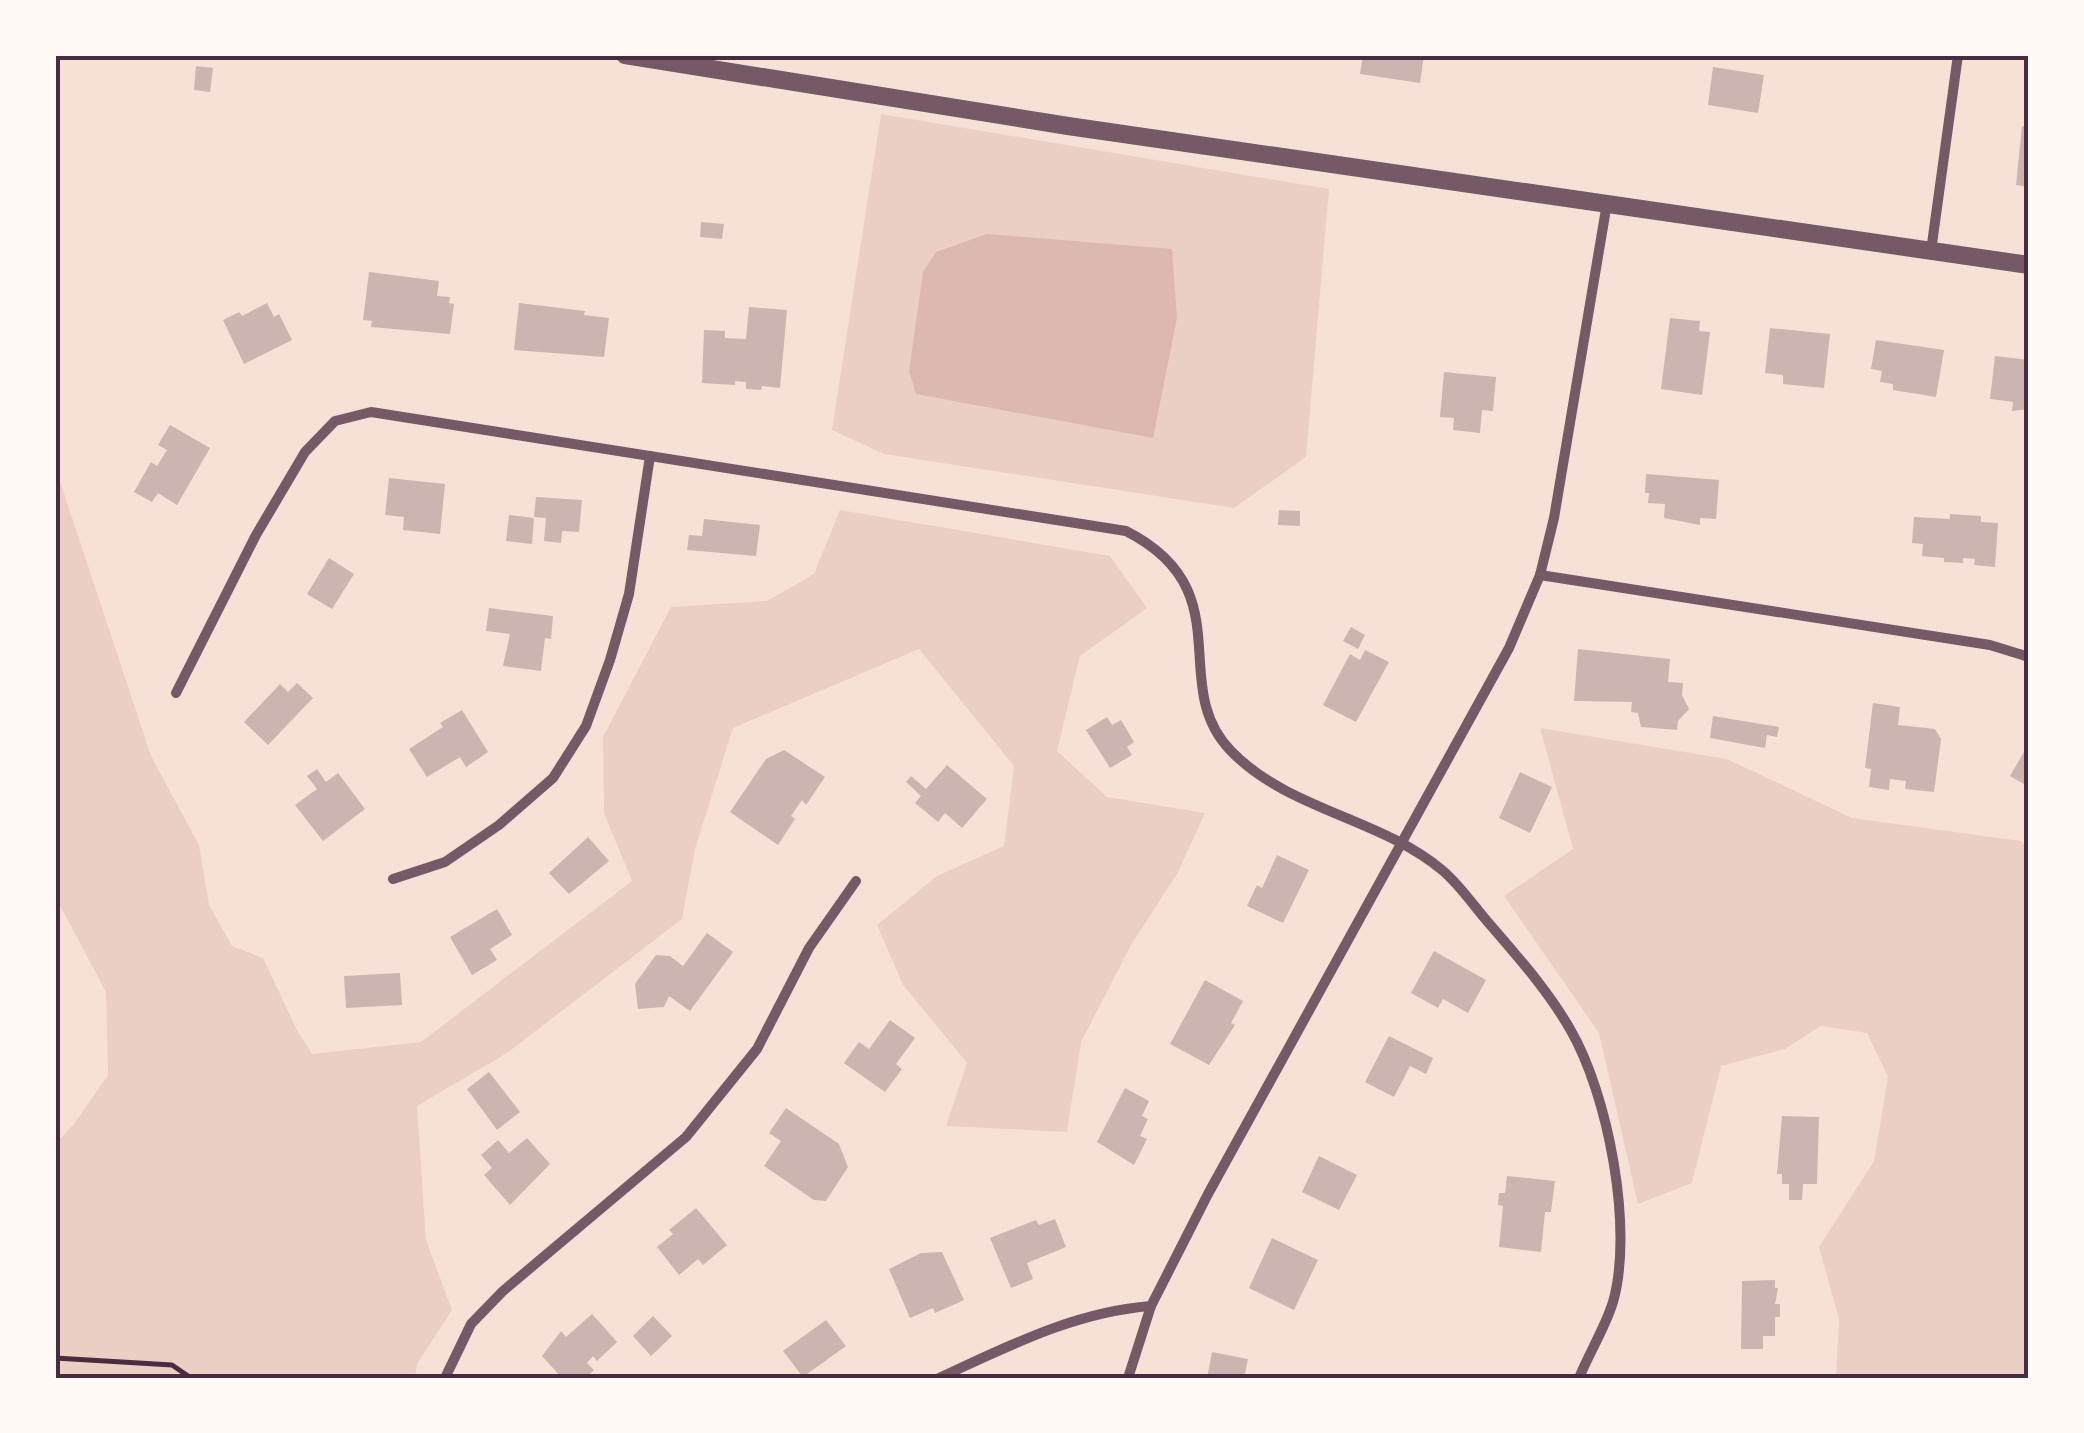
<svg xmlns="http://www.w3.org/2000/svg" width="2084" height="1433" font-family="Quicksand,sans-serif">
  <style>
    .green { fill: #ebcfc5 }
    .water { fill: #dcb8b0 }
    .building { fill: #ccb4b1 }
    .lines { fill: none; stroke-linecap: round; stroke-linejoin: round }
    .path { stroke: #4a2c40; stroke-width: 5 }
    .minor { stroke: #755966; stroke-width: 10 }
    .tertiary { stroke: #755966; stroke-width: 18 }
    .neatline { fill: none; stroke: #4a2c40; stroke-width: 4 }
  </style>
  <rect width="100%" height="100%" fill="#f7e1d7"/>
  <g class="green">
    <polygon points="881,114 1329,189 1306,457 1234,508 884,454 832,430"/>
    <polygon points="55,466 151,756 199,845 209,905 232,946 263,958 297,1030 312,1054 421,1042 632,881 604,813 603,737 671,607 767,601 814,574 840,510 1110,556 1147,608 1080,656 1057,751 1107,797 1205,813 1177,874 1131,945 1081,1042 1067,1132 946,1126 967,1063 903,985 877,925 937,876 1004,846 1014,766 919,649 733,728 695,849 682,919 507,1053 417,1106 426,1240 452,1310 417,1364 415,1378 55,1378 55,1144 74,1124 108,1075 106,992 55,896"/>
    <polygon points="1540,728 1727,759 1852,818 2021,841 2029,849 2029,1378 1836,1378 1839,1319 1819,1247 1874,1161 1888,1077 1867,1033 1821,1026 1785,1049 1721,1066 1692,1183 1638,1204 1599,1033 1504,896 1573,849"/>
  </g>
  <polygon class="water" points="987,234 1172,249 1177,318 1153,438 916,394 909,371 923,272 936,252"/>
  <g class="building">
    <polygon points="1363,55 1424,55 1420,83 1360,74"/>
    <polygon points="196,66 213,68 210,92 194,90"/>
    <polygon points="1713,67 1764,75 1758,113 1708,105"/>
    <polygon points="2022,126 2029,127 2029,187 2016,185"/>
    <polygon points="701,222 724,224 722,239 700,237"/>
    <polygon points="369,272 439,281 437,296 450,297 449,303 454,304 450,334 371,327 372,321 363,320"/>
    <polygon points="267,303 274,317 279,314 292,340 244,364 223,320 239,312 242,316"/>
    <polygon points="519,303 585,311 584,315 609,318 604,357 514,350"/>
    <polygon points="749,307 787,310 780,388 762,386 761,390 746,389 746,382 735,381 735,385 702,383 704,330 725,331 725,338 746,339"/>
    <polygon points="1670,318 1700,321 1699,331 1710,332 1702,395 1661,389"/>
    <polygon points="1770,328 1830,334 1824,388 1783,384 1783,375 1765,373"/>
    <polygon points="1876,340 1944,350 1936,397 1893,390 1893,384 1880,382 1882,371 1871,369"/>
    <polygon points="1995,356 2029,360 2029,409 2012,411 2013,402 1990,399"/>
    <polygon points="1444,372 1496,377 1493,411 1482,410 1480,433 1453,430 1454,418 1440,417"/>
    <polygon points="170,425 210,448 177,505 158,493 152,502 134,492 151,462 157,466 167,450 158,445"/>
    <polygon points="1646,474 1719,480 1716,519 1700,518 1700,525 1664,518 1665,504 1648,503 1649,493 1645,493"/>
    <polygon points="389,478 445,484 440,534 403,530 404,517 385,515"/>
    <polygon points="536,497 582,500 579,532 562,531 561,543 544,541 546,518 534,517"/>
    <polygon points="1279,510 1300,511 1300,526 1278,525"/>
    <polygon points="1950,514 1981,516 1981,522 1998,523 1995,567 1974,565 1975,559 1963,558 1963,563 1944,562 1944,558 1922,556 1923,544 1912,543 1914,517 1950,519"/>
    <polygon points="509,515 534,518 532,544 506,541"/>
    <polygon points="704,519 760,525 756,556 687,550 689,535 702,536"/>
    <polygon points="329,558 354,574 332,609 307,594"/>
    <polygon points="489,608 553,616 551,639 545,638 541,671 503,666 510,634 486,631"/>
    <polygon points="1351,627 1365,635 1358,649 1343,641"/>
    <polygon points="1578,649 1670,659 1668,682 1683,683 1682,695 1689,709 1678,721 1677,730 1641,727 1638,713 1631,712 1632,702 1574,701"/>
    <polygon points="1365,650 1389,662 1356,722 1323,705 1350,654 1360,660"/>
    <polygon points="297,683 313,698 268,745 244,722 280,684 288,692"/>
    <polygon points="1873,703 1900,707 1898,725 1935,729 1941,739 1934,792 1905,789 1906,781 1890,779 1889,790 1869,787 1871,769 1865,768"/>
    <polygon points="462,710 488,752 466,767 460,757 427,777 409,749 443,727 440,723"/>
    <polygon points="1713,716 1779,727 1777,737 1767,735 1765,748 1710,738"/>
    <polygon points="1107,717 1112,725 1121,720 1134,742 1127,747 1132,755 1110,768 1086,730"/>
    <polygon points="2029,743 2029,787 2010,776"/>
    <polygon points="784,750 825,777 806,805 802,800 791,816 795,819 778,845 730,812 766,759"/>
    <polygon points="947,765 987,799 962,828 945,813 938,822 915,803 921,796 906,782 911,776 926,789"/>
    <polygon points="317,769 326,782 338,773 365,809 323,841 295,805 317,789 307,776"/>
    <polygon points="1520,772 1552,787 1530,833 1499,818"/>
    <polygon points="588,837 609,861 569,894 549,873"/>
    <polygon points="1277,855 1309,870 1283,923 1247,906 1257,885 1262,888"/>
    <polygon points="497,909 512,935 490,949 497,960 472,975 450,937"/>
    <polygon points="707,933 733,952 690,1011 669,996 664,1007 638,1009 635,984 656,955 670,956 683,966"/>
    <polygon points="1434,951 1486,980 1468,1013 1443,999 1438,1008 1411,993"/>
    <polygon points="400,973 402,1005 346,1008 344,976"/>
    <polygon points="1205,980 1243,1001 1231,1023 1235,1025 1209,1065 1170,1044"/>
    <polygon points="890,1020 915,1038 896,1064 902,1069 885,1092 844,1063 859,1042 869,1049"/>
    <polygon points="1389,1036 1433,1058 1426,1074 1410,1066 1394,1097 1365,1082"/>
    <polygon points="489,1072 520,1112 497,1130 467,1089"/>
    <polygon points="1125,1088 1149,1101 1142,1116 1148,1119 1140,1136 1147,1139 1134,1165 1097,1142"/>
    <polygon points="786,1108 839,1144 848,1167 826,1201 814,1200 764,1166 781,1141 769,1133"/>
    <polygon points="1782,1116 1819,1117 1817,1184 1803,1184 1802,1200 1789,1200 1789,1184 1782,1184 1782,1174 1777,1174"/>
    <polygon points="527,1138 550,1164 510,1205 484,1175 492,1168 481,1155 498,1140 509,1153"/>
    <polygon points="1319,1156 1357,1175 1339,1210 1302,1192"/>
    <polygon points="1507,1176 1555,1181 1551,1212 1545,1212 1541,1252 1499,1247 1503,1206 1498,1205 1499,1193 1505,1193"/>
    <polygon points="696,1208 727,1245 703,1265 698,1259 679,1275 657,1247 673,1234 669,1230"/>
    <polygon points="1055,1219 1066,1247 1027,1263 1033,1279 1011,1288 990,1238 1036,1220 1039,1225"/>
    <polygon points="1272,1238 1318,1260 1294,1310 1249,1288"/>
    <polygon points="942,1252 964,1300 935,1313 933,1308 910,1318 889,1269 921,1253"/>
    <polygon points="1775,1280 1775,1288 1778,1288 1775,1304 1780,1304 1780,1317 1775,1317 1775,1336 1763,1336 1763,1349 1741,1349 1742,1281"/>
    <polygon points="592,1314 617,1342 597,1361 593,1356 587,1363 594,1370 586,1378 562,1378 542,1356 561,1331 566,1337"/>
    <polygon points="653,1316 672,1336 651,1356 633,1336"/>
    <polygon points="826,1320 846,1346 803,1377 783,1351"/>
    <polygon points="1212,1352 1248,1359 1244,1378 1207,1378"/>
  </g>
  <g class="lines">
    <polyline class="path" points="55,1358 172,1365 191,1378"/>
    <g class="minor">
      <polyline points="1931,251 1958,55"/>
      <polyline points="1540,575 1990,645 2029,657"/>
      <path d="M176 693 256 535 305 452 335 421 371 412 1126 531C1244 591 1166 684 1231 751 1288 810 1380 818 1442 870 1459 884 1473 905 1487 921 1517 956 1547 989 1570 1029 1608 1094 1634 1229 1613 1302 1605 1328 1589 1353 1579 1378"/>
      <polyline points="393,879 445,862 499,825 553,778 586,726 610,660 629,594 650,456"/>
      <polyline points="445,1378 471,1324 503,1291 686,1137 757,1049 809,948 856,881"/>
      <path d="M939 1378C1009 1346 1074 1312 1151 1306"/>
      <polyline points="1128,1378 1151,1306 1208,1194 1509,648 1540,575 1554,518 1607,203"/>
    </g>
    <polyline class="tertiary" points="625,55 1068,126 2029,265"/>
  </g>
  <rect width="2084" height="1433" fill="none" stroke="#fffaf5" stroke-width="115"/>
  <rect x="58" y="58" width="1968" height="1318" class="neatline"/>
</svg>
